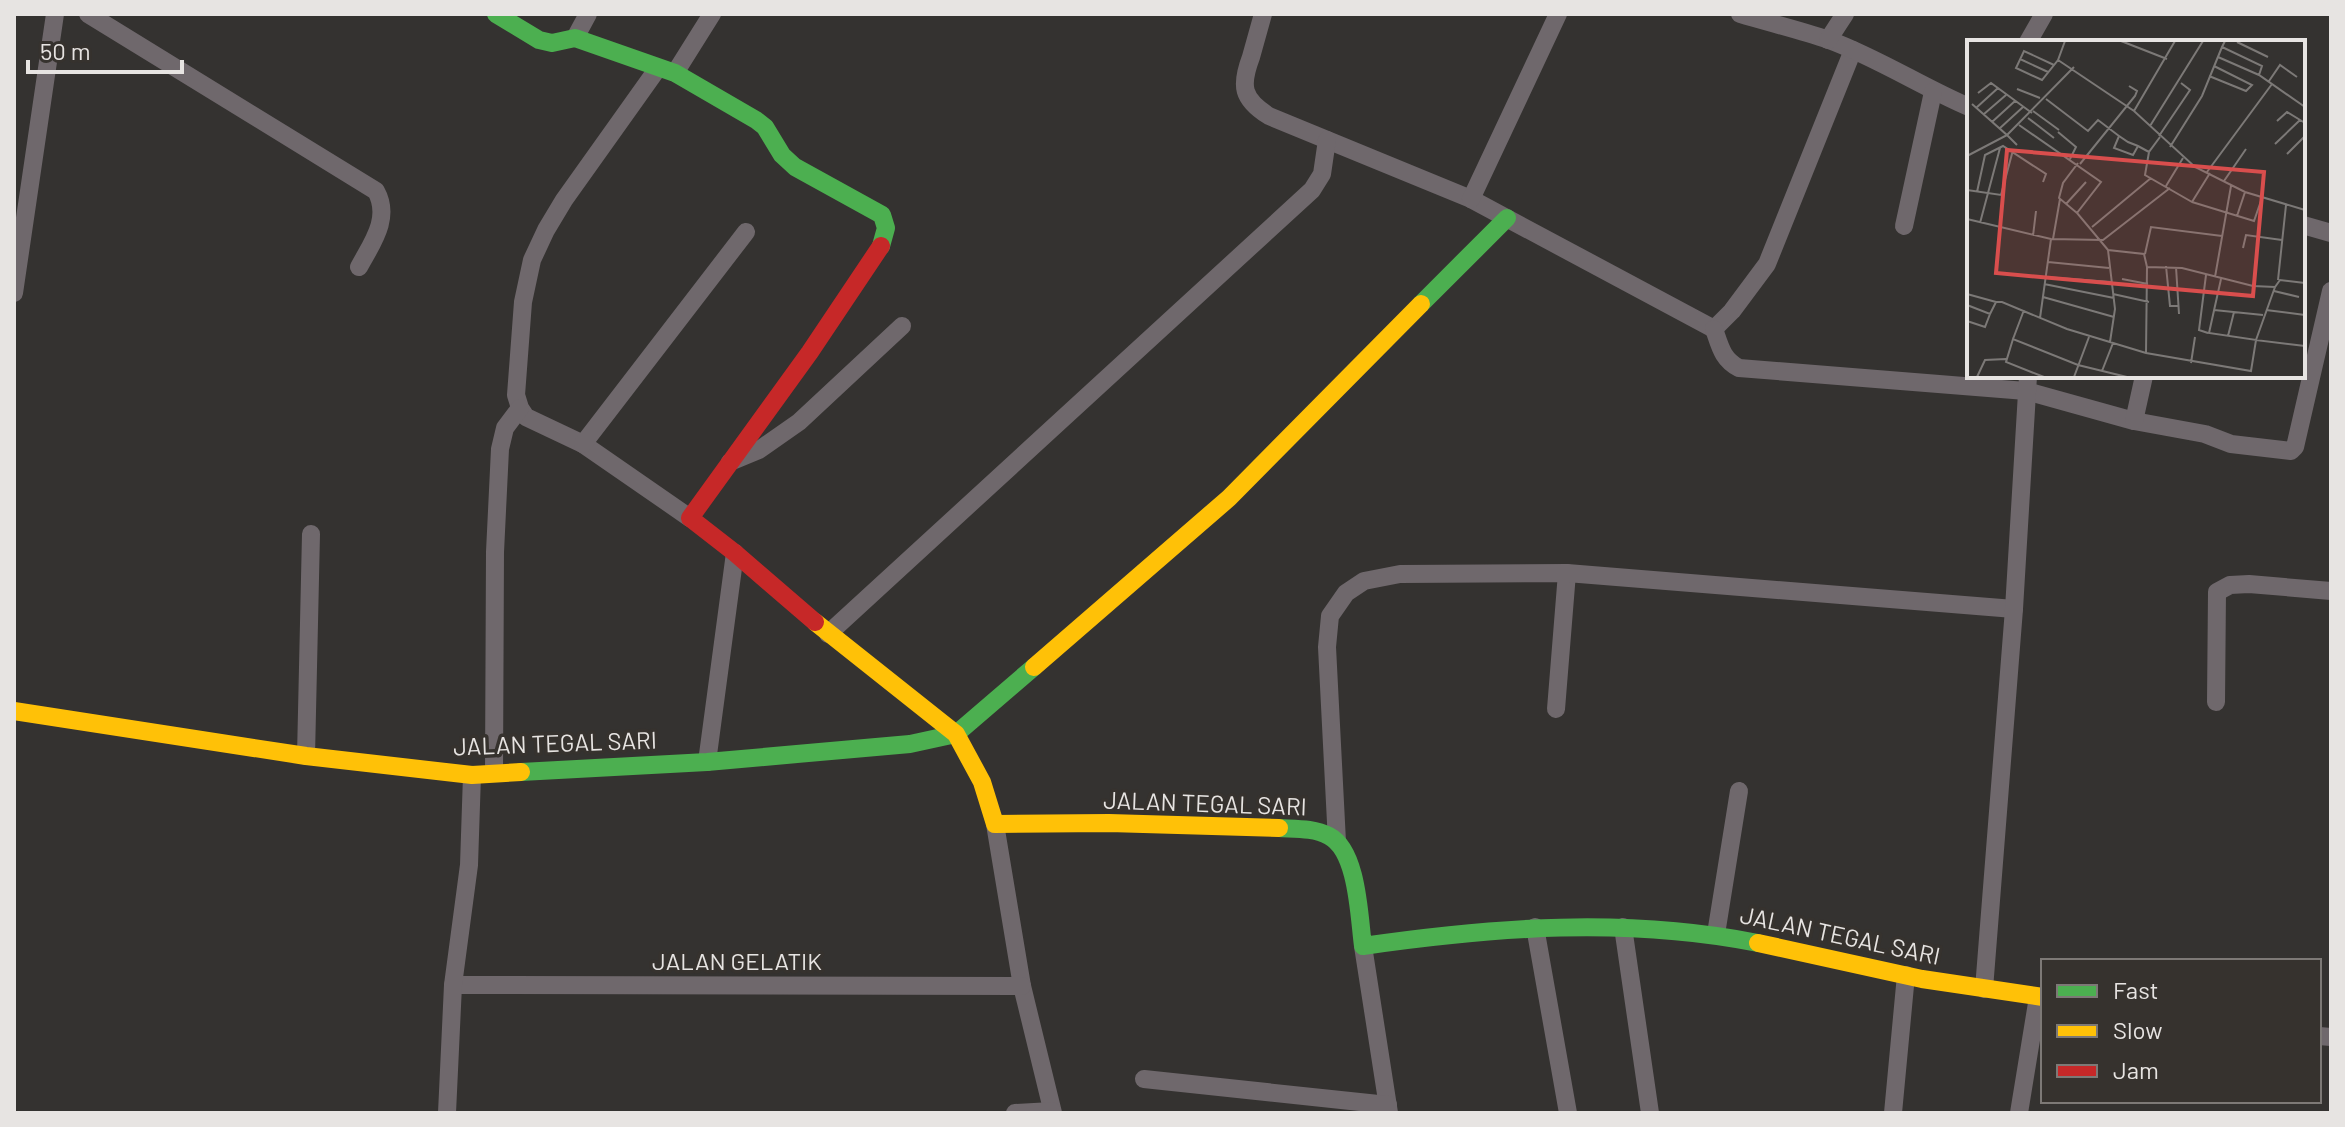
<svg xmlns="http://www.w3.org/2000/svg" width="2345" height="1127" font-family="Barlow,sans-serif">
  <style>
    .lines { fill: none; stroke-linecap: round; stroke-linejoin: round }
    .street { stroke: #6f686c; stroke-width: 18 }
    .fast { stroke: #4caf50; stroke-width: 18 }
    .slow { stroke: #ffc107; stroke-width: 18 }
    .jam { stroke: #c62828; stroke-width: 18 }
    .labels { text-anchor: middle; stroke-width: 7; stroke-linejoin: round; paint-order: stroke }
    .street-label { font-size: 24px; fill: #e7e4e2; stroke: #36322e }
    .inset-road { fill: none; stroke: #7c7977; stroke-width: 2 }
    .view { fill: #d94e4d; fill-opacity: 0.15; stroke: #d94e4d; stroke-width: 4 }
    .inset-edge { fill: none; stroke: #e7e4e2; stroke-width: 4 }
  </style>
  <rect width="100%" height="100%" fill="#343230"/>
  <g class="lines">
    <g class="street">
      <path d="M88 14 376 191C391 218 372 243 359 267"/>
      <path d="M1263 14C1259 28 1255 43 1251 57 1240 86 1242 99 1269 116L1471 199 1714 329 1732 311 1767 264 1853 50"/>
      <path d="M1740 14C1770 23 1800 30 1829 40 1878 58 1922 87 1969 107"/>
      <polyline points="575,38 588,14"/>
      <polyline points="1828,40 1845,14"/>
      <polyline points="2028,42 2044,14"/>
      <polyline points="658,68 564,200 546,230 532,260 523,302 516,395 520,408 526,417 583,444 690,518"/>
      <polyline points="675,73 712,14"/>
      <polyline points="1471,199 1558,14"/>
      <polyline points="2303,225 2331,233"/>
      <polyline points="1904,226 1933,92"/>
      <polyline points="14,293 55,14"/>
      <path d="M1714 329C1720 346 1722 359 1739 368L2026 391 2134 421 2205 434 2231 444 2291 451 2295 447 2331 291"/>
      <polyline points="2134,421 2144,376"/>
      <polyline points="583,444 746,232"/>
      <polyline points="730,462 759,450 799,422 902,326"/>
      <polyline points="828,634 1312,190 1322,174 1327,140"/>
      <polyline points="2216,702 2217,592 2230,585 2249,584 2331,591"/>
      <polyline points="1556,709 1567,573"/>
      <polyline points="306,756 311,534"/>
      <polyline points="707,762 735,553"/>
      <polyline points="494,773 495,552 500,449 505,428 520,408"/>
      <polyline points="995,824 1022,986 1053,1113"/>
      <polyline points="1337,842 1327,647 1330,616 1346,593 1364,581 1400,574 1567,573 2014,609"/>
      <polyline points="1535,927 1568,1113"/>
      <polyline points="1623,927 1650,1113"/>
      <polyline points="1716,934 1739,791"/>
      <polyline points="1363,946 1389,1113"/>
      <polyline points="453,985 1022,986"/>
      <polyline points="1984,989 2014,609 2028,376"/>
      <polyline points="2319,1036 2331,1037"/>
      <polyline points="1144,1079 1388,1105"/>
      <polyline points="447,1113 453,985 469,865 472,775"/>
      <polyline points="1015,1113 1052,1111"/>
      <polyline points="1893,1113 1906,975"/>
      <polyline points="2019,1113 2038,997"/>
    </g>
    <g class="fast">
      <polyline points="496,14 539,40 552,43 575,38 675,73 756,120 765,127 782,155 795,167 882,215 886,228 881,246"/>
      <polyline points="1421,304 1507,218"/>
      <polyline points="521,772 707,762 910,744 956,734 1034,667"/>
      <path d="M1279 828C1295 829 1314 828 1329 836 1358 851 1359 917 1363 946 1495 927 1626 917 1758 943"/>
    </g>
    <g class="slow">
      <polyline points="815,622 956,734 982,782 995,824 1109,823 1279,828"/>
      <polyline points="1034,667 1229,498 1421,304"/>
      <polyline points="14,711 306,756 472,775 521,772"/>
      <polyline points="1758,943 1922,979 2043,997"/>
    </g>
    <polyline class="jam" points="815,622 735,553 690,518 810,352 881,246"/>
  </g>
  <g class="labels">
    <g class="street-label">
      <text transform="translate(555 744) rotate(-2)" y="8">JALAN TEGAL SARI</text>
      <text transform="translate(1205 804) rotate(2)" y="8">JALAN TEGAL SARI</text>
      <text transform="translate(1840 936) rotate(12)" y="8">JALAN TEGAL SARI</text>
      <text x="737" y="970">JALAN GELATIK</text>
    </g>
  </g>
  <g transform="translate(1967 40)">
    <rect width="338" height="338" fill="#343230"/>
    <path class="inset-road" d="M154 1 200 19M258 1 255 7 295 26 292 35M270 2 301 17M251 17 292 35 338 67M53 19 81 32M91 20 167 71 228 127 278 152 338 170M87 25 57 11 49 28 75 40 91 20 98 1M242 36 279 51 285 45 247 26M302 41 313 25 330 37M50 49 73 58M11 53 24 43 65 73M79 59 121 91 131 80 152 96M5 64 40 95 107 27M9 68 31 48M66 71 92 90M167 71 208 1M17 74 39 55M61 78 87 98M310 81 320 72 338 83M25 82 48 61M52 85 134 142 110 173 141 210 177 214 180 227 215 228 286 246 308 247 313 240 338 243M183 86 236 1M32 89 56 67M91 92 109 107 103 119M192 96 223 50 214 43M193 97 182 112 178 135 225 162 243 133M308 104 333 80M171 106 166 115 147 108 152 96 161 102 171 106 182 112M203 107 235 56 255 7M320 114 338 96M0 116 40 95 50 105M113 124 168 56 170 51 162 46M240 132 305 44M257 141 279 109M199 146 216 118M0 150 34 155 46 110M10 152 18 115 36 106 79 134 76 142M225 162 287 181 295 158M99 164 119 142M110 173 92 158 96 143 111 123M270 176 278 152M0 179 84 199 136 200 203 148M13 183 33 108M125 187 184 138M66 196 69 171M86 199 93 159M276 208 279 195 315 200M141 210 148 269 143 302M178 214 184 187 255 196M81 222 142 228M199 226 203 266H211M209 227 212 274M239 235 232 290 241 293M78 237 144 242M248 237 264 146M155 239 181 244M254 239 242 293 289 300 308 247M311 240 319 165M77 244 147 258M307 251 332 257M0 254 29 262M146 254 182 262M76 257 147 277M0 265 23 274 29 262H35L100 289 179 313 284 331 289 300 338 306M247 270 296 275M299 270 338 275M73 278 84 199M0 281 18 287 23 274M261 296 267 272M46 299 57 270M179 313 180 227M224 323 228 297M135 331 146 303M10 337 18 320 39 319M77 337 39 322 46 299 111 325 160 337M107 337 122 297"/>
    <path class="view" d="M40 110 297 132 286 256 29 233Z"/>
    <rect width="338" height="338" class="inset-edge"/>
  </g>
  <rect width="2345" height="1127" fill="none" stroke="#e7e4e2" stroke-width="32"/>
  <rect x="2041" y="959" width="280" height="144" fill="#36322e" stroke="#7d7976" stroke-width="2"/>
  <rect x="2057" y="985" width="40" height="12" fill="#4caf50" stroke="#7d7976" stroke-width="2"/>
  <text x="2113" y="999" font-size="24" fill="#e7e4e2">Fast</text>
  <rect x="2057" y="1025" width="40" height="12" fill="#ffc107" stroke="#7d7976" stroke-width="2"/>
  <text x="2113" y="1039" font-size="24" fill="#e7e4e2">Slow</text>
  <rect x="2057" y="1065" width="40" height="12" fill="#c62828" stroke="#7d7976" stroke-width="2"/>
  <text x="2113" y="1079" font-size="24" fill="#e7e4e2">Jam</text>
  <path d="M28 60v12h154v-12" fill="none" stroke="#e7e4e2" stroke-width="4"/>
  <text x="40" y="60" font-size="24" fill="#e7e4e2" stroke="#36322e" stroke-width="6" paint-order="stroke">50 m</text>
</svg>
